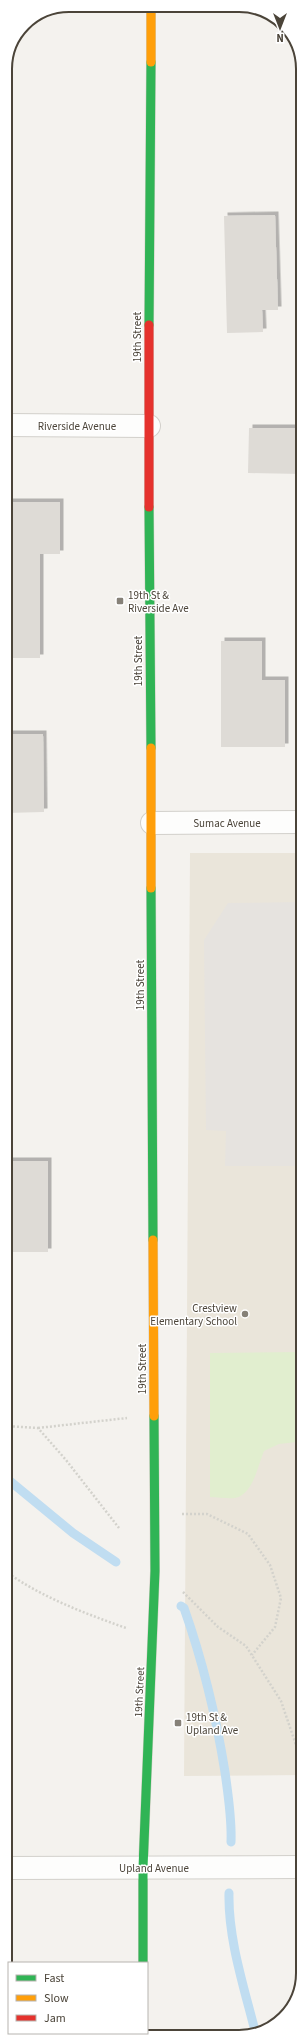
<svg xmlns="http://www.w3.org/2000/svg" width="308" height="2042" font-family="'Source Sans 3',sans-serif">
  <style>
    .education { fill: #eae5da }
    .green { fill: #e1eecf }
    .parking { fill: #e6e3df }
    .lines { fill: none; stroke-linecap: round; stroke-linejoin: round }
    .stream { stroke: #c0ddf1; stroke-width: 9 }
    .building { fill: #dedbd6; filter: url(#shadow) }
    .street-casing { stroke: #d2d0cb; stroke-width: 24 }
    .fast-casing { stroke: #d3cfc5; stroke-width: 10 }
    .slow-casing { stroke: #d3cfc5; stroke-width: 10 }
    .jam-casing { stroke: #d3cfc5; stroke-width: 10 }
    .path { stroke: #d3d2cc; stroke-width: 2.5; stroke-dasharray: 2 2; stroke-linecap: butt }
    .street { stroke: #fdfdfc; stroke-width: 22 }
    .fast { stroke: #30b455; stroke-width: 9 }
    .slow { stroke: #ff9f0a; stroke-width: 9 }
    .jam { stroke: #e5322d; stroke-width: 9 }
    .poi-dot { fill: #868178; stroke: #fff; stroke-width: 1.5 }
    .labels { text-anchor: middle; stroke-width: 3; stroke-linejoin: round; paint-order: stroke }
    .street-label { font-size: 11px; fill: #4b4439; stroke: #fff }
    .poi-label { font-size: 11px; fill: #4b4439; stroke: #fff; text-anchor: start }
    .rim { fill: none; stroke: #4b4439; stroke-width: 2 }
  </style>
  <defs>
    <filter id="shadow"><feDropShadow dx="3.5" dy="-3.5" stdDeviation="0" flood-color="#0004"/></filter>
  </defs>
  <rect width="100%" height="100%" fill="#f4f2ee"/>
  <polygon class="education" points="190,853 303,853 303,1775 184,1776"/>
  <path class="green" d="M303 1352V1438L297 1442 279 1444 264 1451C258 1465 253 1495 235 1498 228 1499 218 1497 210 1497V1353Z"/>
  <polygon class="parking" points="303,902 303,1166 225,1166 226,1131 206,1130 204,940 228,903"/>
  <g class="lines">
    <g class="stream">
      <polyline points="5,1477 73,1533 116,1562"/>
      <path d="M181 1606 184 1608C203 1662 216 1716 225 1772 228 1795 232 1818 231 1842"/>
      <path d="M229 1893C228 1939 244 1987 255 2031"/>
    </g>
  </g>
  <g class="building">
    <polygon points="275,215 278,310 262,310 263,332 227,333 224,216"/>
    <polygon points="249,428 303,428 303,474 248,473"/>
    <polygon points="5,502 60,502 60,554 40,554 40,658 5,658"/>
    <polygon points="221,641 262,641 262,680 285,680 285,747 221,747"/>
    <polygon points="5,734 43,734 44,812 5,813"/>
    <rect x="8" y="1161" width="40" height="91"/>
  </g>
  <g class="lines">
    <defs>
      <g id="street">
        <polyline points="5,425 149,426"/>
        <polyline points="152,823 303,822"/>
        <polyline points="5,1868 303,1867"/>
      </g>
      <g id="fast">
        <polyline points="149,325 151,62"/>
        <polyline points="149,507 151,748"/>
        <polyline points="151,888 153,1240"/>
        <polyline points="143,1963 143,1868 155,1571 154,1416"/>
        <polyline points="144,2033 144,2036"/>
      </g>
      <g id="slow">
        <polyline points="151,62 151,6"/>
        <polyline points="151,748 151,888"/>
        <polyline points="153,1240 154,1416"/>
      </g>
      <polyline id="jam" points="149,507 149,325"/>
    </defs>
    <use href="#street" class="street-casing"/>
    <use href="#fast" class="fast-casing"/>
    <use href="#slow" class="slow-casing"/>
    <use href="#jam" class="jam-casing"/>
    <g class="path">
      <polyline points="5,1426 38,1428 66,1460 119,1528"/>
      <polyline points="38,1428 127,1418"/>
      <polyline points="182,1514 207,1514 248,1534 270,1565 281,1598 275,1627 252,1655"/>
      <path d="M5 1571C41 1597 84 1613 126 1628"/>
      <polyline points="183,1592 218,1627 246,1646 281,1701 296,1745 303,1796"/>
      <polyline points="303,1839 303,1826"/>
    </g>
    <use href="#street" class="street"/>
    <use href="#fast" class="fast"/>
    <use href="#slow" class="slow"/>
    <use href="#jam" class="jam"/>
  </g>
  <g class="poi-dot">
    <rect x="116" y="597" width="8" height="8" rx="2"/>
    <circle cx="245" cy="1314" r="4"/>
    <rect x="174" y="1719" width="8" height="8" rx="2"/>
  </g>
  <g class="labels">
    <g class="street-label">
      <text transform="translate(137 337) rotate(-90)" y="4">19th Street</text>
      <text x="77" y="430">Riverside Avenue</text>
      <text transform="translate(138 661) rotate(-90)" y="4">19th Street</text>
      <text x="227" y="827">Sumac Avenue</text>
      <text transform="translate(140 985) rotate(-90)" y="4">19th Street</text>
      <text transform="translate(142 1369) rotate(-90)" y="4">19th Street</text>
      <text transform="translate(139 1692) rotate(-87)" y="4">19th Street</text>
      <text x="154" y="1872">Upland Avenue</text>
    </g>
    <g class="poi-label">
      <text x="128" y="599">19th St &amp;<tspan x="128" dy="13">Riverside Ave</tspan></text>
      <text x="237" y="1312" text-anchor="end">Crestview<tspan x="237" dy="13">Elementary School</tspan></text>
      <text x="186" y="1721">19th St &amp;<tspan x="186" dy="13">Upland Ave</tspan></text>
    </g>
  </g>
  <path d="M0 0H308V2042H0ZM69 12H239A57 57 0 0 1 296 69V1973A57 57 0 0 1 239 2030H69A57 57 0 0 1 12 1973V69A57 57 0 0 1 69 12Z" fill="#fff" fill-rule="evenodd"/>
  <path class="rim" d="M69 12H239A57 57 0 0 1 296 69V1973A57 57 0 0 1 239 2030H69A57 57 0 0 1 12 1973V69A57 57 0 0 1 69 12Z"/>
  <rect x="8" y="1962" width="140" height="72" fill="#ffffff" stroke="#b7b4b0"/>
  <rect x="16" y="1975" width="20" height="6" fill="#30b455" stroke="#b7b4b0"/>
  <text x="44" y="1982" font-size="12" fill="#4b4439">Fast</text>
  <rect x="16" y="1995" width="20" height="6" fill="#ff9f0a" stroke="#b7b4b0"/>
  <text x="44" y="2002" font-size="12" fill="#4b4439">Slow</text>
  <rect x="16" y="2015" width="20" height="6" fill="#e5322d" stroke="#b7b4b0"/>
  <text x="44" y="2022" font-size="12" fill="#4b4439">Jam</text>
  <g transform="translate(280 28) rotate(180)" stroke="#ffffff" stroke-width="3" paint-order="stroke">
  <path d="M0-3L7 15L0 10L-7 15Z" fill="#4b4439"/>
  <text y="-6" font-size="11" font-weight="bold" text-anchor="middle" fill="#4b4439">N</text>
  </g>
</svg>
